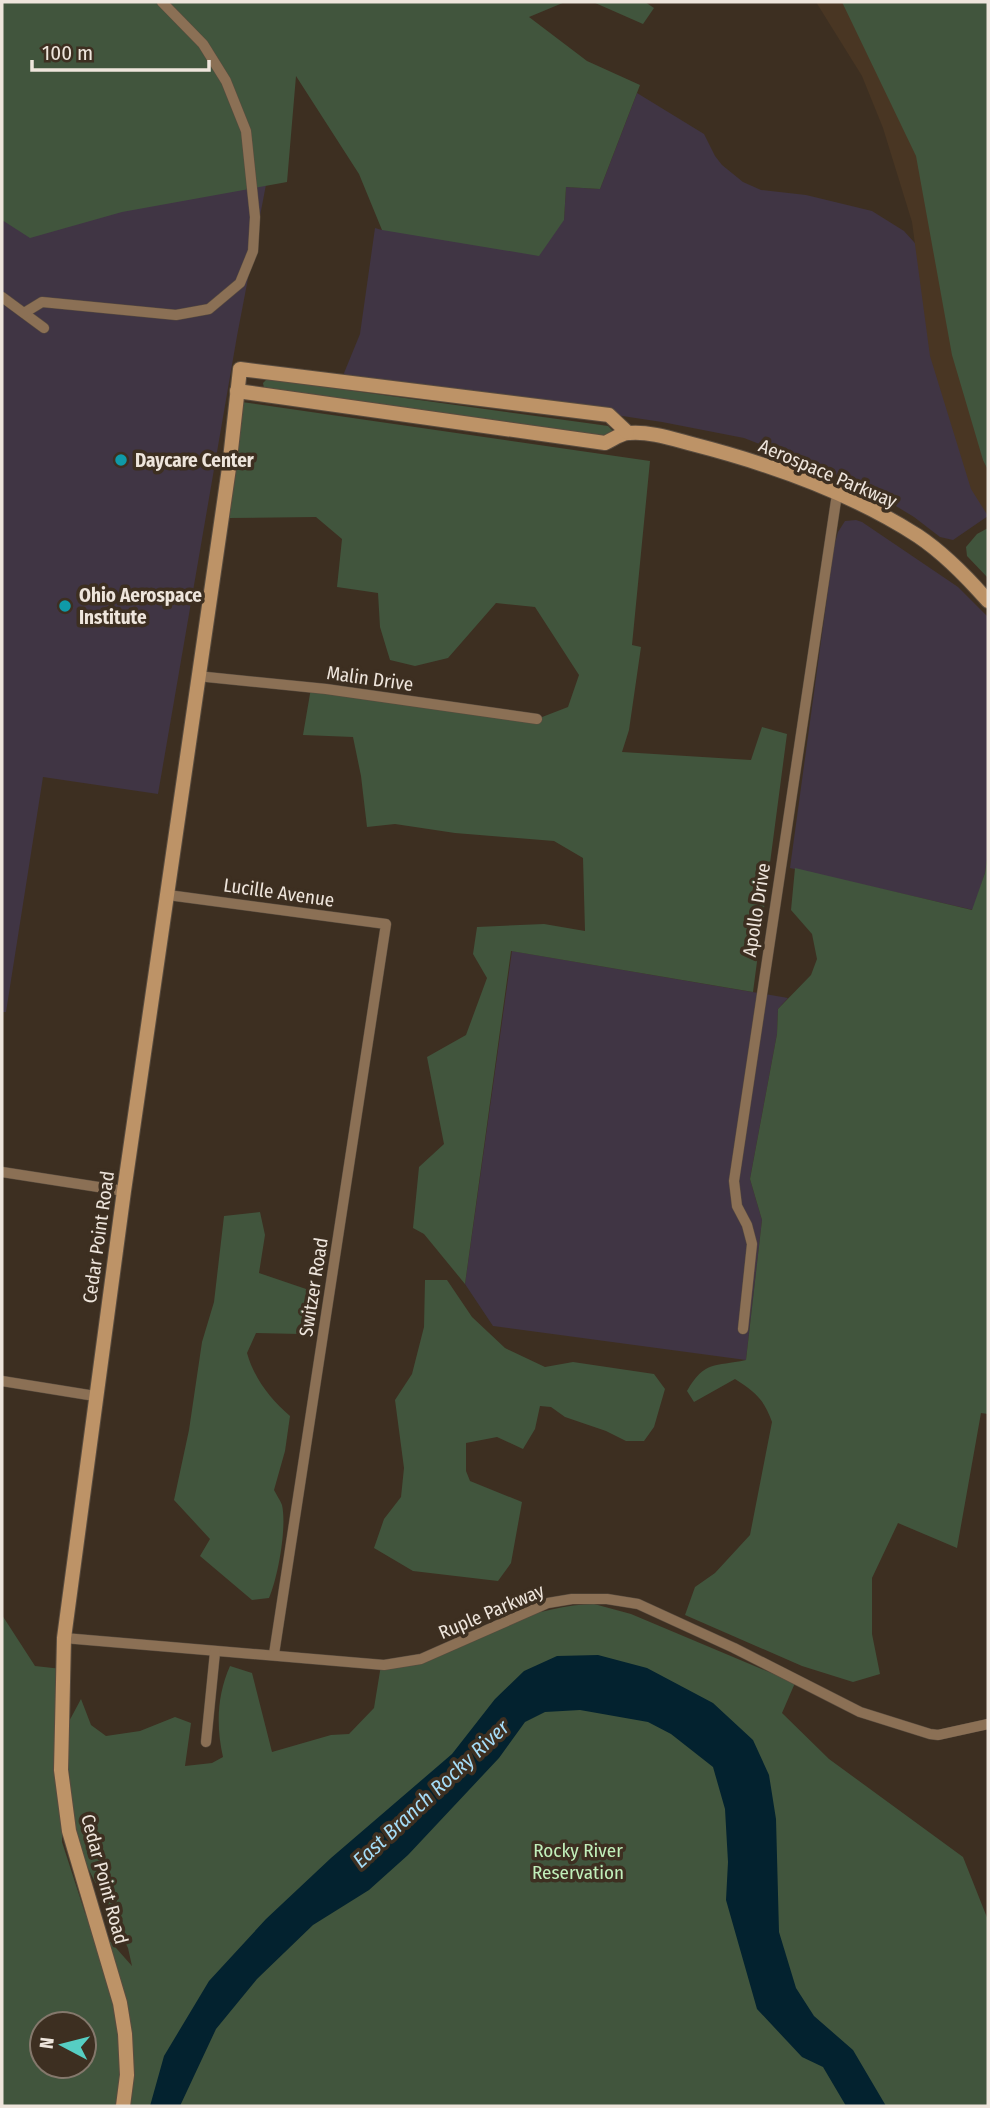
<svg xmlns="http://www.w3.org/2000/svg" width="990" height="2108" font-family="'Fira Sans Condensed',sans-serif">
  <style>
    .commercial { fill: #403544 }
    .built { fill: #493623 }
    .green { fill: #41553d; fill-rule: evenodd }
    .water { fill: #03222f }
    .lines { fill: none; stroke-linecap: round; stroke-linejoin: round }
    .street-casing { stroke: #594c3f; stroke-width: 11 }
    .secondary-casing { stroke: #594c3f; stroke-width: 16 }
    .street { stroke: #8b7055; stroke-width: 10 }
    .secondary { stroke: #bd9367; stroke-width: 14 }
    .culture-dot { fill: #0f9aa8; stroke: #3d2f21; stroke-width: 2.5 }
    .labels { text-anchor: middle; stroke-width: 7; stroke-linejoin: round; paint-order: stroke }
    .poi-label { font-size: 19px; font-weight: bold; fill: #eee5dc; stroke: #3d2f21; text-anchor: start }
    .street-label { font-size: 19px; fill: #eee5dc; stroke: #3d2f21 }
    .park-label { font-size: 19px; fill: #c1efba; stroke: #3d2f21 }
    .water-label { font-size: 21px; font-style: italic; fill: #a5dcf7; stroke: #3d2f21 }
  </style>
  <rect width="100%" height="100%" fill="#3d2f21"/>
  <g class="commercial">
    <polygon points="2,2 301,2 237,336 158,794 43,777 6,1012 2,1012"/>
    <polygon points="637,93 704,134 715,156 722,165 743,182 761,190 806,195 872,211 904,231 923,252 988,516 953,540 940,537 914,517 876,494 826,470 744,438 662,422 496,397 342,378 360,334 375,228 382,230 564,220 566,187 600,189"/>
    <polygon points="856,520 862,522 958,587 988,617 988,853 985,873 973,910 790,868 834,546 838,532 845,521"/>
    <polygon points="512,951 788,998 778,1009 777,1034 750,1179 762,1220 746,1360 493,1326 465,1284"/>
  </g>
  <polygon class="built" points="816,2 988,2 988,516 971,489 930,356 912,222 883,128 862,76"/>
  <g class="green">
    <polygon points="2,2 565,2 529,17 587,61 640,85 600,189 566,187 564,220 539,256 382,230 359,174 296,76 287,182 122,212 30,238 2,220"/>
    <polygon points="593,2 645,2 654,8 643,24"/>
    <polygon points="842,2 988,2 988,470 983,460 952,355 916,156"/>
    <polygon points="267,379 594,424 608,426 612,430 612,433 607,438 264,388 263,383"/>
    <polygon points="242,402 650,461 632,645 641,647 629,730 622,752 751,760 762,727 787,734 753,992 511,951 465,1284 424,1234 413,1228 419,1167 444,1144 427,1057 466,1035 487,978 473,954 477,927 544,924 585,931 583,858 554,841 455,833 395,824 367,827 361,776 353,737 303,735 311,688 537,719 568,707 579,675 535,607 496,603 448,658 415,666 390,660 380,627 378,593 337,587 342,539 316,517 228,518"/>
    <polygon points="988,528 988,578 967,556 966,547 977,534"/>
    <path d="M988 853V1414L981 1413 957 1548 898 1523 872 1578V1634L880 1674 853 1682 802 1666 685 1615 695 1587 715 1573 750 1535 772 1422C764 1399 755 1392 735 1379L694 1402 687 1391C705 1360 714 1367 746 1360L762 1220 750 1179 777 1034 778 1009 811 975 817 959 812 934 791 910 795 868 972 910 985 873Z"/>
    <path d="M260 1212 265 1235 259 1273 306 1289 310 1316 300 1334 256 1333 247 1353C254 1378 270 1399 290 1416L285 1451 274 1490C276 1494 280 1500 282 1505 287 1527 278 1578 269 1598L252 1600 200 1556 210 1539 174 1500 189 1430 202 1342 214 1302 224 1216Z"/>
    <polygon points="425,1280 447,1280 472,1317 505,1348 545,1367 573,1362 654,1374 665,1389 654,1427 644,1441 626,1441 606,1431 565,1417 551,1407 540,1406 535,1429 523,1449 497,1437 466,1443 466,1471 470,1481 522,1502 511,1563 498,1581 413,1571 374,1548 384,1519 401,1497 404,1468 395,1400 412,1374 424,1327"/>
    <path d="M594 1604 631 1614 795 1683 782 1713 829 1759 963 1857 988 1920V2106H2V1615L35 1666 62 1669V1842L85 1913 132 1966 128 1948 84 1860 72 1813 66 1727 81 1699 91 1725 106 1736 140 1731 175 1717 191 1723 185 1766 212 1763 223 1757C216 1726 217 1695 230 1666L252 1673 272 1752 331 1735 349 1734 374 1708 381 1665 402 1664C460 1642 532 1605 594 1604ZM42 2024H84V2066H42Z"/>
  </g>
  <polygon class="water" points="598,1655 647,1668 713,1703 753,1740 769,1775 776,1819 779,1932 796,1988 814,2016 853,2050 886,2106 846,2106 823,2067 802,2057 757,2009 726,1900 728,1862 725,1809 713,1767 671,1734 648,1722 580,1710 545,1712 525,1722 499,1758 408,1855 369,1890 313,1925 257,1979 216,2029 180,2106 150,2106 164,2056 209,1981 266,1919 331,1858 452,1754 495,1699 524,1671 557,1656"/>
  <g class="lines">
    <defs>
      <g id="street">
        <polyline points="2,297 44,328"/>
        <polyline points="24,313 42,302 176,315 209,309 240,283 253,251 255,217 246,131 226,81 203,44 162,2"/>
        <polyline points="197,676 326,689 537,719"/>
        <polyline points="168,895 386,924 274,1654"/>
        <polyline points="2,1172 124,1191"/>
        <polyline points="743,1329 752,1244 747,1225 737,1206 734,1181 837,494"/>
        <polyline points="2,1381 95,1396"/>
        <polyline points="64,1638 384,1665 421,1659 548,1603 572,1599 607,1599 638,1604 734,1648 860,1712 930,1734 938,1735 988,1724"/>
        <polyline points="206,1742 215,1652"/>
      </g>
      <g id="secondary">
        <path d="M237 391 605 443C612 440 621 433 629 433 649 431 673 439 692 444 770 464 850 492 918 536 945 554 967 577 988 601"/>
        <polyline points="123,2106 127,2075 125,2034 120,2003 69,1831 61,1770 64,1638 124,1191 229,468 240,369 609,415 627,432"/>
      </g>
    </defs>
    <use href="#street" class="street-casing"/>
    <use href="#secondary" class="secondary-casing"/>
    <use href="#street" class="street"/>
    <use href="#secondary" class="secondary"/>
  </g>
  <g class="culture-dot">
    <circle cx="121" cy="460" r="7"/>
    <circle cx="65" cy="606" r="7"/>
  </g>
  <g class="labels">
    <g class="poi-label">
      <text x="135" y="467">Daycare Center</text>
      <text x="79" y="602">Ohio Aerospace<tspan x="79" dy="22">Institute</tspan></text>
    </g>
    <g class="street-label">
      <text transform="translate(828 473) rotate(23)" y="7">Aerospace Parkway</text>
      <text transform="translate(370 678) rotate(8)" y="7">Malin Drive</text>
      <text transform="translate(279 892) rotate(8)" y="7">Lucille Avenue</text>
      <text transform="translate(756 910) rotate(-81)" y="7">Apollo Drive</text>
      <text transform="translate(98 1237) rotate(-82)" y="7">Cedar Point Road</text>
      <text transform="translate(313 1287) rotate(-81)" y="7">Switzer Road</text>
      <text transform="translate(491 1611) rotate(-23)" y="7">Ruple Parkway</text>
      <text transform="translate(105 1879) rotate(75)" y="7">Cedar Point Road</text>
    </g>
    <g class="park-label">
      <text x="578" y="1857">Rocky River<tspan x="578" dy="22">Reservation</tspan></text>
    </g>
    <g class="water-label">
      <text transform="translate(431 1794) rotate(-43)" y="7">East Branch Rocky River</text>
    </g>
  </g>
  <rect width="990" height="2108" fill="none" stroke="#eee5dc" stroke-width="7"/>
  <g transform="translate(63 2045) rotate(277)"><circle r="33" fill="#3d2f21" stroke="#84786c" stroke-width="2"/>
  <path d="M0-5L12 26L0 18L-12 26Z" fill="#56cec3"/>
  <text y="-10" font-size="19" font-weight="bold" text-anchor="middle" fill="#eee5dc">N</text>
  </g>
  <path d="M32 60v10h177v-10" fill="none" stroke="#eee5dc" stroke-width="3.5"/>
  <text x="42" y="60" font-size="21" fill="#eee5dc" stroke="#3d2f21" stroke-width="5" paint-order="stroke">100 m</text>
</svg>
